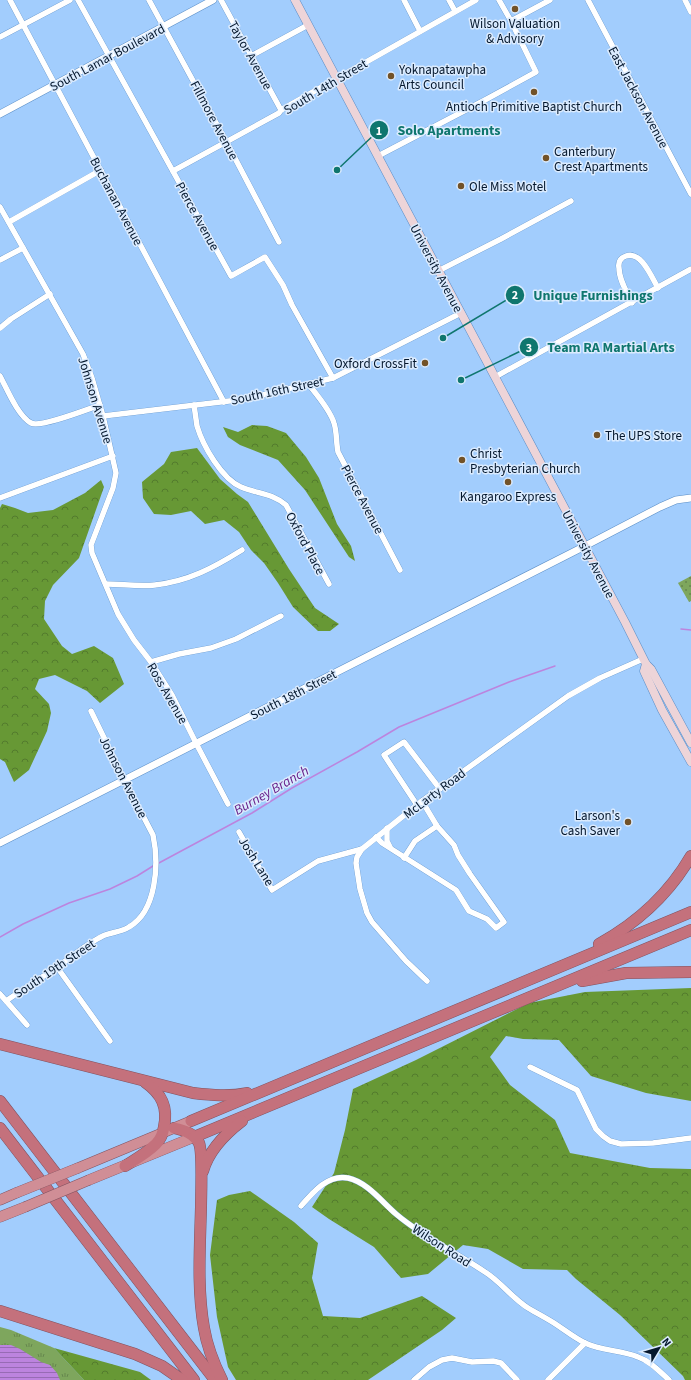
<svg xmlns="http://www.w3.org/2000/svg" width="691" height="1380" font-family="'Source Sans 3',sans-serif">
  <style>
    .grass { fill: url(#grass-tufts) }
    .forest { fill: url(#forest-crowns) }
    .garden { fill: url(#garden-dots) }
    .water { fill: url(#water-rules) }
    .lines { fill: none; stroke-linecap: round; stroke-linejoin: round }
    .stream { stroke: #bc84de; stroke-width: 1.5 }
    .minor-casing { stroke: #598dc6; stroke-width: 6 }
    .tertiary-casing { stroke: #598dc6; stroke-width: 8 }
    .secondary-casing { stroke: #598dc6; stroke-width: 9 }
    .trunk-casing { stroke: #815260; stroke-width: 11 }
    .motorway-casing { stroke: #815260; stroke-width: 12 }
    .minor { stroke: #fff; stroke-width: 5.5 }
    .tertiary { stroke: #fff; stroke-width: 7 }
    .secondary { stroke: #edd4d8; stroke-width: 8 }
    .trunk { stroke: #d08e96; stroke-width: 10 }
    .motorway { stroke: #c4717c; stroke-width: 11 }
    .trunk-bridge-casing { stroke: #815260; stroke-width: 11; stroke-linecap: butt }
    .trunk-bridge { stroke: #d08e96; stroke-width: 10 }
    .poi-dot { fill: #725228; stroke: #dbebfe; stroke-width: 1.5 }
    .labels { text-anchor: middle; stroke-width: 3; stroke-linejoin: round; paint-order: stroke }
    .poi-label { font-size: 13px; fill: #04172d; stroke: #dbebfe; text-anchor: start }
    .street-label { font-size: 13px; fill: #04172d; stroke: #dbebfe }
    .water-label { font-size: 14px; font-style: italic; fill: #671f8a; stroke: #dbebfe }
    .leader { fill: none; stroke: #0f766e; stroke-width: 1.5 }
    .callout-dot { fill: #0f766e; stroke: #dbebfe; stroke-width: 1.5 }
    .mark-label { font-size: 12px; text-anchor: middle; font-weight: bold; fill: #fff }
    .callout-label { font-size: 14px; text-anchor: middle; font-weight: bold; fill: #0f766e; stroke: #dbebfe; stroke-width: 3; stroke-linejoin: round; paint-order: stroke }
  </style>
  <defs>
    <pattern id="grass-tufts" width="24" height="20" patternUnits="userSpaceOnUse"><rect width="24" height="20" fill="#7ea65d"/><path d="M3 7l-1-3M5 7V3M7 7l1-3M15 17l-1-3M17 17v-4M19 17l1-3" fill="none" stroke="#65864d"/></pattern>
    <pattern id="forest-crowns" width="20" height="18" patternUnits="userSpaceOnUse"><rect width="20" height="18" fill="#679835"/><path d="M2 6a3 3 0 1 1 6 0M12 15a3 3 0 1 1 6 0" fill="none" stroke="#537b2d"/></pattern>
    <pattern id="garden-dots" width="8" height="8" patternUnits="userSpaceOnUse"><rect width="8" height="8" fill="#7ea65d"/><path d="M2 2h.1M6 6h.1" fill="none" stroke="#65864d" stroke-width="1.8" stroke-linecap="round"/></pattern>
    <pattern id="water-rules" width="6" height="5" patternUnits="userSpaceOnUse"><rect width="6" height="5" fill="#bc84de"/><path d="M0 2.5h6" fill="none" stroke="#976bb4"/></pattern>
  </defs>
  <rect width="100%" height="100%" fill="#a2cdfd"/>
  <polygon class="grass" points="0,1327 11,1330 54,1348 84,1380 0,1380"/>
  <g class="forest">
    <polygon points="252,425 267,426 286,433 306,457 319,478 337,524 351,546 355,561 349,557 305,490 278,460 240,445 228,437 223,427 238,432"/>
    <polygon points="197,448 220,479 237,494 248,502 289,569 315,608 339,624 330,631 318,631 293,607 278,583 264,563 251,550 239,532 224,520 205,524 191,511 171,515 154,514 143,498 142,482 164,464 171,452"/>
    <polygon points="101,480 104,487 79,558 53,585 45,601 44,619 62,646 72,654 94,646 113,658 124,684 100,703 87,691 55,675 39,679 35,689 49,704 51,713 47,731 29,770 14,782 5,762 0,759 0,508 2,504 15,508 28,513 53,510 85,493"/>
    <polygon points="691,988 691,1101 646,1093 591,1076 559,1040 523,1039 506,1036 490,1057 510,1085 555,1120 570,1153 650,1168 691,1169 691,1380 685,1380 683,1376 620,1315 576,1279 567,1270 523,1269 488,1249 463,1245 428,1274 401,1278 374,1247 329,1219 312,1207 334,1173 345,1130 353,1089 416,1060 529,1003 585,992"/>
    <polygon points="250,1191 294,1222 318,1243 312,1278 323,1316 360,1318 422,1296 456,1318 442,1330 368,1380 236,1380 228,1367 217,1317 210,1255 217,1200 229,1195"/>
    <polygon points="54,1348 140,1372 151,1380 84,1380"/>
  </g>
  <polygon class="garden" points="691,576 691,601 689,602 678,583"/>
  <polygon class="water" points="11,1345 20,1349 41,1362 50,1365 57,1373 60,1380 0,1380 0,1345"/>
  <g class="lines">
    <g class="stream">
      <polyline points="681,629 691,630"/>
      <polyline points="157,864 252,813 292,788 357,752 399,727 509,682 555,666"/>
      <polyline points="0,937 23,924 69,903 110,889 137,876 153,866"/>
    </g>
    <defs>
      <g id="minor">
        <polyline points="10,0 224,402"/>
        <polyline points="78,0 231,276 265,257 283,285 292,305 333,378"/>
        <polyline points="149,0 227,143 279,242"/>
        <polyline points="221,0 281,110"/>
        <polyline points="404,0 420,31"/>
        <polyline points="449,0 455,11"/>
        <polyline points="588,0 691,194"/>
        <polyline points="685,0 691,12"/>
        <polyline points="511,21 550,0"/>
        <polyline points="0,37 70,0"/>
        <polyline points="251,56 308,25"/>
        <polyline points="378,156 485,100 536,72 511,21 499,0"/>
        <polyline points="173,171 279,113 281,110 476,0"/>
        <polyline points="0,207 83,354 92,378 103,416 116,473 113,488 91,545 92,553 118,614 134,640 151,662 172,695 198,747 228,804"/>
        <polyline points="9,222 101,170"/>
        <polyline points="0,260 23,248"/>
        <polyline points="438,271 501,239 571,201"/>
        <path d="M632 303C627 292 619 280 619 268 618 262 620 258 626 256 641 250 652 278 658 288"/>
        <polyline points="0,328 11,319 50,294"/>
        <path d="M0 376C7 389 18 416 31 423 40 428 88 409 100 405"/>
        <polyline points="495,377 691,269"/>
        <path d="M309 385C317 395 330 410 334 423 337 432 336 442 338 452L400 570"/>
        <path d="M194 405C195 412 196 419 197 426 203 446 222 479 241 487 258 494 272 493 286 505L329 584"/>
        <polyline points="103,416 246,399 333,378 461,313"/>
        <polyline points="0,498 113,456"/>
        <path d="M106 584C122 584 139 587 155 585 189 581 213 568 242 550"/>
        <polyline points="151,662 179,654 211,648 236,639 281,616"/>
        <polyline points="417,805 384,755 404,742 440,789"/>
        <polyline points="387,828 387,841 390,847"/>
        <polyline points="239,832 272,890 318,861 362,849"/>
        <polyline points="376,837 382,843 456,890 469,911 487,919 496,928 504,922 470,874 458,855 454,845 437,826 422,801"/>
        <polyline points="404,858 415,841 437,826"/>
        <polyline points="57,967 110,1041"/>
        <polyline points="427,981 406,961 372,922 367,913 360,889 356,863 357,857 362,849 422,801 568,696 600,678 643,659"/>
        <polyline points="0,994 27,1025"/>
        <path d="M6 1001C23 989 40 979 57 967 68 960 78 951 89 944 94 941 100 937 105 935 113 932 121 932 129 927 157 911 159 863 153 835L128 787 91 711"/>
        <polyline points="530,1067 577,1090 596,1129 603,1136 610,1141 621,1144 653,1143 691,1138"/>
        <path d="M301 1206C313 1192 328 1174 348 1178 367 1182 382 1202 396 1214 423 1237 455 1252 485 1272 501 1282 512 1298 528 1308 538 1314 548 1319 557 1325 566 1331 575 1338 585 1343 602 1351 621 1350 638 1357 650 1361 659 1371 669 1380"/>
        <polyline points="414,1380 429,1367 442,1360 452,1358 472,1362 493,1361 501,1363 517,1380"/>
        <polyline points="548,1380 585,1343"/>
      </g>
      <g id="tertiary">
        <polyline points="0,114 213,0"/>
        <polyline points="0,843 585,546 660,507 676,500 691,498"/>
      </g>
      <g id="secondary">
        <polyline points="295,0 625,622 646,664 651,669 691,743"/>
        <polyline points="646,664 644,671 662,710 691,762"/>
      </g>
      <g id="trunk">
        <polyline points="78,1168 191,1121"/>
        <polyline points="89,1180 194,1137"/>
        <polyline points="0,1200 16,1193"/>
        <polyline points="0,1217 25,1207"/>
      </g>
      <g id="motorway">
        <path d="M599 944C637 923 669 894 691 856"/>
        <polyline points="582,981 626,973 691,972"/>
        <path d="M0 1044 193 1093C211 1095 229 1097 247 1093"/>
        <polyline points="0,1101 215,1380"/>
        <polyline points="191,1121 691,912"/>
        <polyline points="0,1128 194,1380"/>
        <path d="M174 1128C183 1130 194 1133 199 1143 203 1152 201 1195 201 1207 200 1247 197 1289 204 1328 207 1346 214 1364 222 1380"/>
        <polyline points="194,1137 691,930"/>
        <path d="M125 1166C136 1159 147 1153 156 1144 160 1140 163 1133 164 1127 168 1107 162 1094 145 1082"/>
        <path d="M203 1171C209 1150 225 1134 242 1121"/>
        <polyline points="0,1311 135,1354 162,1366 182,1380"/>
      </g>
    </defs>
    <use href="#minor" class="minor-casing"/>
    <use href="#tertiary" class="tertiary-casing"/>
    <use href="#secondary" class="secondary-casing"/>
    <use href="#trunk" class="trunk-casing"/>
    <use href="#motorway" class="motorway-casing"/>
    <use href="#minor" class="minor"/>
    <use href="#tertiary" class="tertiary"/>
    <use href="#secondary" class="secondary"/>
    <use href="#trunk" class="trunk"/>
    <use href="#motorway" class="motorway"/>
    <defs>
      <g id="trunk-bridge">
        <polyline points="16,1193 78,1168"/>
        <polyline points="25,1207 89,1180"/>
      </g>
    </defs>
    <use href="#trunk-bridge" class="trunk-bridge-casing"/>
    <use href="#trunk-bridge" class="trunk-bridge"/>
  </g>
  <g class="poi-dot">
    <circle cx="515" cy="9" r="4"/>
    <circle cx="391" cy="76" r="4"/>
    <circle cx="534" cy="92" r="4"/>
    <circle cx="546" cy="158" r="4"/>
    <circle cx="461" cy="186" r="4"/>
    <circle cx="425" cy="363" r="4"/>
    <circle cx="597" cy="435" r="4"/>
    <circle cx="462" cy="460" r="4"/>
    <circle cx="508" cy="482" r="4"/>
    <circle cx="628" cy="822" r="4"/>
  </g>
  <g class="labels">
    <g class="poi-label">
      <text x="515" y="28" text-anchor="middle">Wilson Valuation<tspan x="515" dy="15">&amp; Advisory</tspan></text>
      <text x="399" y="74">Yoknapatawpha<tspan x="399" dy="15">Arts Council</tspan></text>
      <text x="534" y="111" text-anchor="middle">Antioch Primitive Baptist Church</text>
      <text x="554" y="156">Canterbury<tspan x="554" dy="15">Crest Apartments</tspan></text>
      <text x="469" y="191">Ole Miss Motel</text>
      <text x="417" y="368" text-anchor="end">Oxford CrossFit</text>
      <text x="605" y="440">The UPS Store</text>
      <text x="470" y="458">Christ<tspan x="470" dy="15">Presbyterian Church</tspan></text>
      <text x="508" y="501" text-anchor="middle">Kangaroo Express</text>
      <text x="620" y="820" text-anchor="end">Larson's<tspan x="620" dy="15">Cash Saver</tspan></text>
    </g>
    <g class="street-label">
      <text transform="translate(251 55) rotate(61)" y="5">Taylor Avenue</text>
      <text transform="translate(107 57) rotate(-28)" y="5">South Lamar Boulevard</text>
      <text transform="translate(325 86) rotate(-31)" y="5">South 14th Street</text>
      <text transform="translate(639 97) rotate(62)" y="5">East Jackson Avenue</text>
      <text transform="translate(215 120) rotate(62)" y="5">Fillmore Avenue</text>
      <text transform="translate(117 201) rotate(62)" y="5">Buchanan Avenue</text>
      <text transform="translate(198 216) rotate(61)" y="5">Pierce Avenue</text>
      <text transform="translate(437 268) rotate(62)" y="5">University Avenue</text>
      <text transform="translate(277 390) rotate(-12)" y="5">South 16th Street</text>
      <text transform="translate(96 400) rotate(73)" y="5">Johnson Avenue</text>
      <text transform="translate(363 499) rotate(62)" y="5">Pierce Avenue</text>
      <text transform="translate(306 543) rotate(62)" y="5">Oxford Place</text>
      <text transform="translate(589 554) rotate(62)" y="5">University Avenue</text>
      <text transform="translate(168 693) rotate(60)" y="5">Ross Avenue</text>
      <text transform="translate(293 694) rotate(-27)" y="5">South 18th Street</text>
      <text transform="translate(124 777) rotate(63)" y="5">Johnson Avenue</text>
      <text transform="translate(434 793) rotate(-37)" y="5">McLarty Road</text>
      <text transform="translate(257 861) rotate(58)" y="5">Josh Lane</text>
      <text transform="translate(54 968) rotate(-34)" y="5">South 19th Street</text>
      <text transform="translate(442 1245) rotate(33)" y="5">Wilson Road</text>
    </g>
    <g class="water-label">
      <text transform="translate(271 790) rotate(-30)" y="5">Burney Branch</text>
    </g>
  </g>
  <path class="leader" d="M337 170L379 130M443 338L515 295M461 380L529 347"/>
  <g class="callout-dot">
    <circle cx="337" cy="170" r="4"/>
    <circle cx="443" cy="338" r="4"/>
    <circle cx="461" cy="380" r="4"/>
    <circle cx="379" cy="130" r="10"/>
    <circle cx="515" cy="295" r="10"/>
    <circle cx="529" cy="347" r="10"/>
  </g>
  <g class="mark-label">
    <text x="379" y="135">1</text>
    <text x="515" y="299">2</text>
    <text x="529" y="352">3</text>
  </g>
  <g class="callout-label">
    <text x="449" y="135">Solo Apartments</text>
    <text x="593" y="300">Unique Furnishings</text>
    <text x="611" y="352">Team RA Martial Arts</text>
  </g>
  <g transform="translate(659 1348) rotate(52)" stroke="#dbebfe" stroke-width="3" paint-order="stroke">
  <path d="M0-3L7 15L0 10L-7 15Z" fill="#04172d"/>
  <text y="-6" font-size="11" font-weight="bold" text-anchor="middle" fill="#04172d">N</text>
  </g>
</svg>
